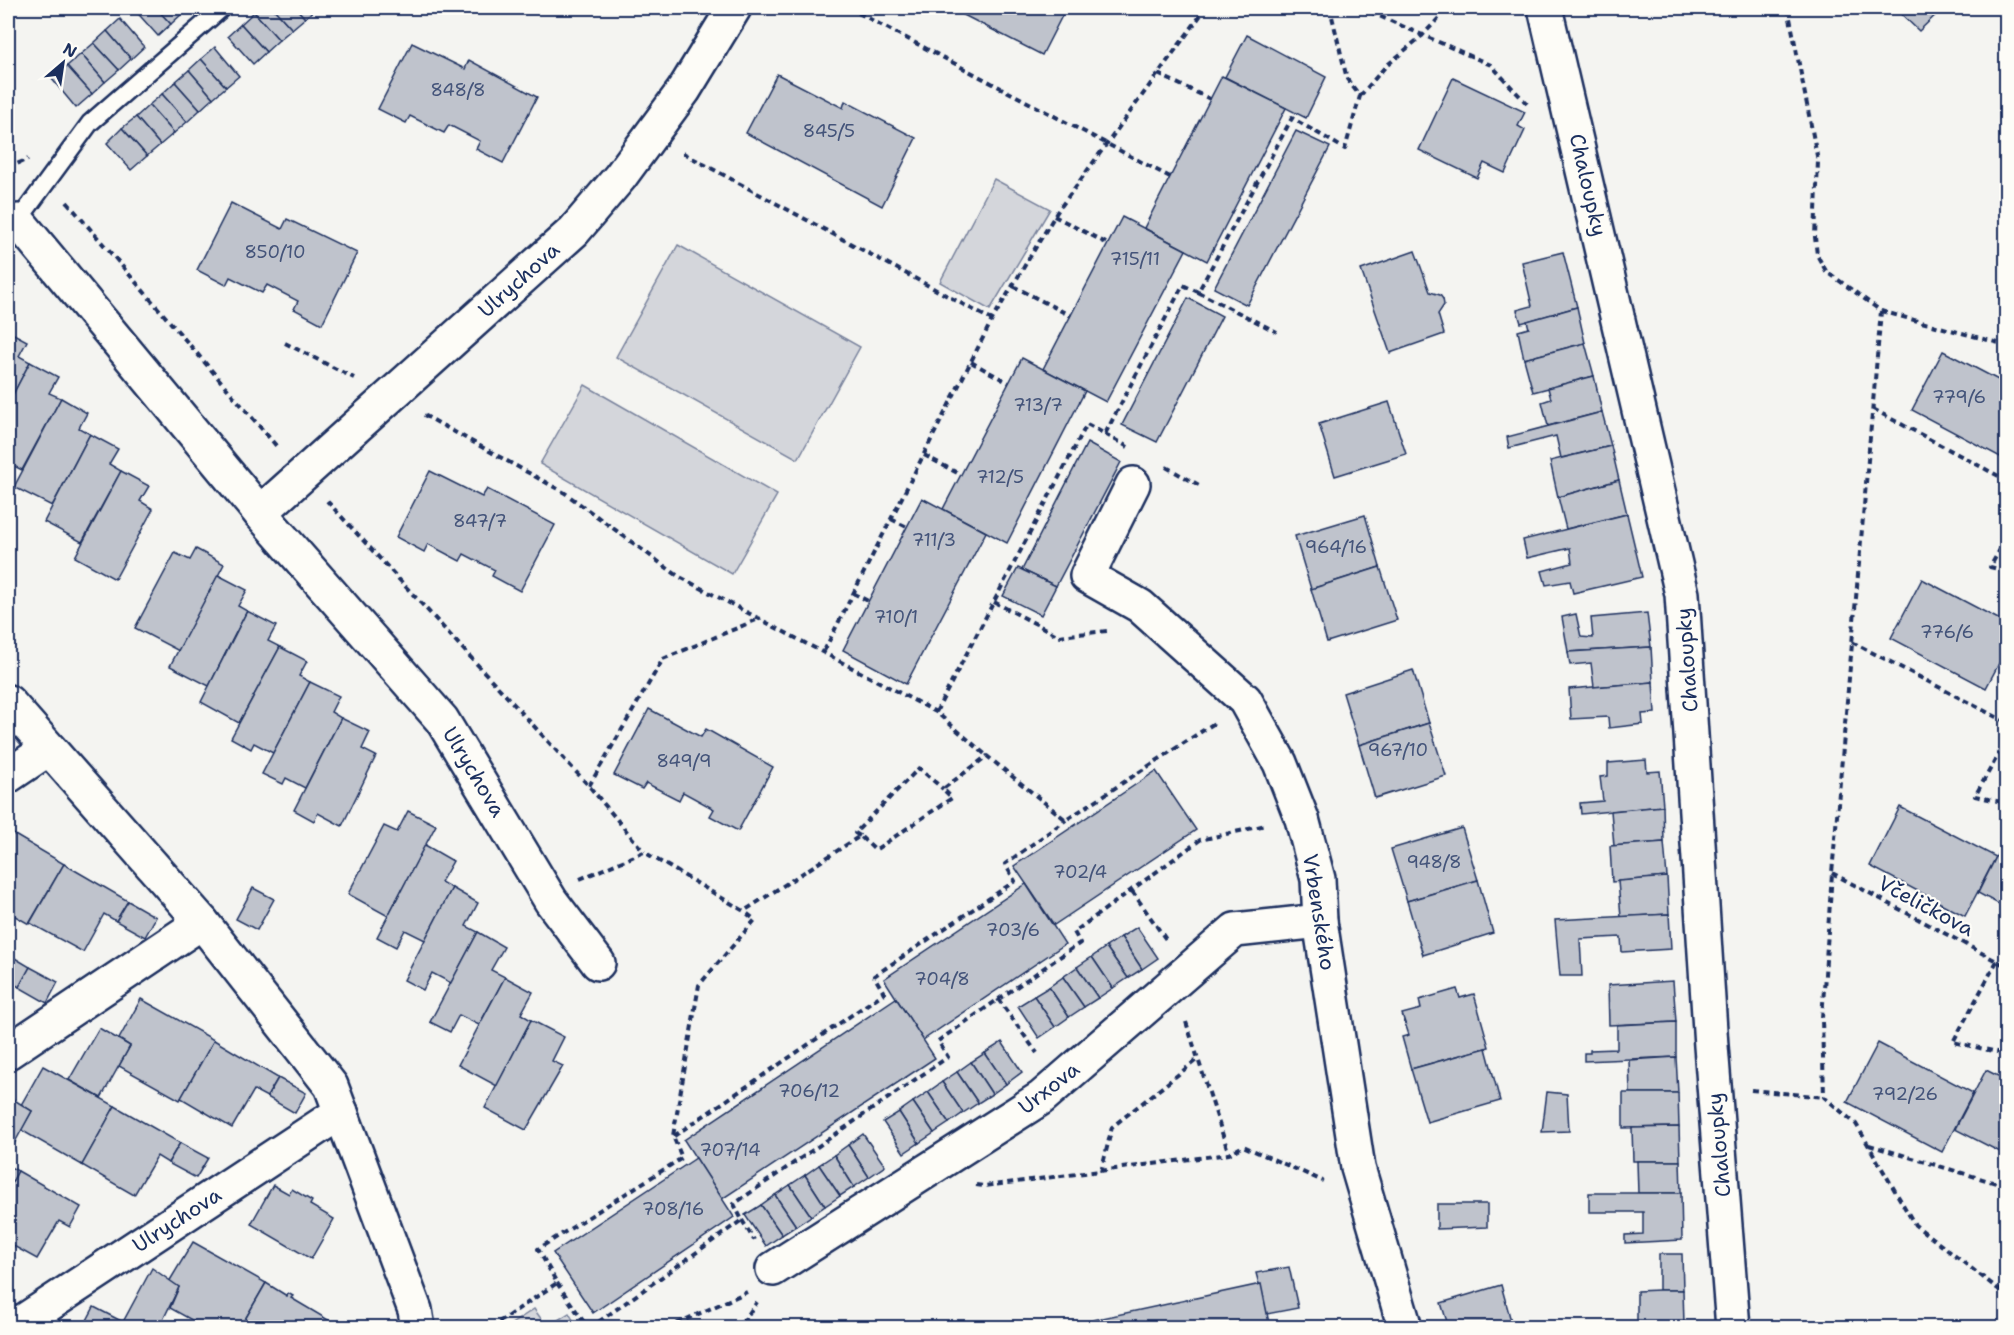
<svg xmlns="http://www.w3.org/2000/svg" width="2014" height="1335" font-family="'Shantell Sans',sans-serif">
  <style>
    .green { fill: #d4d6db; stroke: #78829c; stroke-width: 1.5 }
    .building { fill: #bfc3cc; stroke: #1b2f5e; stroke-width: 1.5 }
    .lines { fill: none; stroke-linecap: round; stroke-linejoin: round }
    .lane-casing { stroke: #1b2f5e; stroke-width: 21 }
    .street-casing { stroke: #1b2f5e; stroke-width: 38 }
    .path { stroke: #1b2f5e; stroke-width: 4; stroke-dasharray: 6 4.5; stroke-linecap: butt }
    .lane { stroke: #fdfcf7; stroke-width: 16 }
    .street { stroke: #fdfcf7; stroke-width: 33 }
    .labels { text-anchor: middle; stroke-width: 4.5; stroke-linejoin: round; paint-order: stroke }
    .number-label { font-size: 18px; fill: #44547a }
    .street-label { font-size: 21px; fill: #1b2f5e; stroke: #fdfcf7 }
  </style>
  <rect width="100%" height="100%" fill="#f4f4f1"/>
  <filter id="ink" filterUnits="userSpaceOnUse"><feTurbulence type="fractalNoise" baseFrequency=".0167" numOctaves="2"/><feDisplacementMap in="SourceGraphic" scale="12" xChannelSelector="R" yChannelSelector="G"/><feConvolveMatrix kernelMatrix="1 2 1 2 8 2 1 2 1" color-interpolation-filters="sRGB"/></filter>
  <g filter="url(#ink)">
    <g class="green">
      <polygon points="994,179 1050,209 990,310 940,282"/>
      <polygon points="678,245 860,347 798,459 616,357"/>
      <polygon points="585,385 777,495 732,574 540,464"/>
      <polygon points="534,1309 547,1327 569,1313 577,1327 507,1327"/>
    </g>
    <g class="building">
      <polygon points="133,8 156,8 171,24 158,36"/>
      <polygon points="156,8 180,8 184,12 171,24"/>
      <polygon points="260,8 273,8 292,29 279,40 254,12"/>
      <polygon points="273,8 296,8 305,18 292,29"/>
      <polygon points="296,8 316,8 305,18"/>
      <polygon points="950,8 1066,8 1042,55"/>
      <polygon points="1895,8 1943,8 1919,31"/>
      <polygon points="254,12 279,40 266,52 241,24"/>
      <polygon points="120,19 144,47 131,59 107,31"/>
      <polygon points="241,24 266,52 253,64 228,36"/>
      <polygon points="107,31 131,59 119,70 94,43"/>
      <polygon points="1247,35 1326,77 1306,118 1225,77"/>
      <polygon points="94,43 119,70 105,82 81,54"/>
      <polygon points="412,43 465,69 469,60 537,97 503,163 476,149 480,141 449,125 444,133 410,116 406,123 378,109"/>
      <polygon points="215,47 239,76 226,87 201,59"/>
      <polygon points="81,54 105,82 92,94 67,66"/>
      <polygon points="201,59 226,87 213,98 189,70"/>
      <polygon points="67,66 92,94 76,108 52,79"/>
      <polygon points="189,70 213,98 200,110 175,82"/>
      <polygon points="777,74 843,108 845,101 916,138 882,206 746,133"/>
      <polygon points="1222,76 1286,108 1207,261 1144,228"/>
      <polygon points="1453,78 1525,112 1518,126 1525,130 1505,173 1484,163 1477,178 1419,150"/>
      <polygon points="175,82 200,110 187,122 162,94"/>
      <polygon points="162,94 187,122 174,133 149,105"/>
      <polygon points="149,105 174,133 160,145 136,117"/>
      <polygon points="136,117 160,145 147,156 122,128"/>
      <polygon points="122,128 147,156 131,170 107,143"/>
      <polygon points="1296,131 1330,147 1247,305 1214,288"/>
      <polygon points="231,203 282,229 287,219 357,253 322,324 294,309 298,301 267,285 262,293 230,277 226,285 197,270"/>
      <polygon points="1122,217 1186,250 1106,402 1043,369"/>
      <polygon points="1415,251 1430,292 1440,295 1443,299 1444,305 1438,314 1444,334 1390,353 1361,270"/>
      <polygon points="1563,252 1577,307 1521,323 1517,310 1532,306 1522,262"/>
      <polygon points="1188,298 1222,316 1157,442 1122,425"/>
      <polygon points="1577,307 1585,343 1524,359 1518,331 1529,328 1527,321"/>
      <polygon points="8,331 27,341 19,356 30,362 8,404"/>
      <polygon points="1585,343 1594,376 1533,392 1524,359"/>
      <polygon points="1943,351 2006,384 2006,460 1912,410"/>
      <polygon points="1022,358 1085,391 1007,543 943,509"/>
      <polygon points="30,362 58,377 49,393 61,398 22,470 8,463 8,404"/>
      <polygon points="1594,376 1602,412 1548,426 1542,402 1551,399 1548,388"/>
      <polygon points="61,398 87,413 79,428 90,434 52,506 14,487"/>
      <polygon points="1389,402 1406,454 1335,476 1319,424"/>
      <polygon points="1602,412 1611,446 1561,458 1556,436 1509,448 1507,437"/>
      <polygon points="90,434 118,449 109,464 121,471 82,542 44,522"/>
      <polygon points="1087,443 1121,462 1056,586 1022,570"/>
      <polygon points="1611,446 1619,480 1558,497 1550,461"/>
      <polygon points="121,471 149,486 140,501 153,509 115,579 75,557"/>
      <polygon points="430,471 482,497 487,489 555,525 520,591 492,576 495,570 464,554 460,561 428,544 424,552 396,537"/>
      <polygon points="1619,480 1627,514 1566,529 1558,497"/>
      <polygon points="922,498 986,532 906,684 843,650"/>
      <polygon points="1627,514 1642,577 1573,593 1570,581 1546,585 1542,571 1572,563 1570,548 1527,558 1523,540"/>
      <polygon points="1365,515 1380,567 1311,589 1295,536"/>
      <polygon points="196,549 224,564 179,651 135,628 175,553 190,560"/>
      <polygon points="1380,567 1397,620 1327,642 1311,589"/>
      <polygon points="1018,568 1056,586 1041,615 1003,596"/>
      <polygon points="218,575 247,590 238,606 247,611 209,686 170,666"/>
      <polygon points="1922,579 2006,623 2006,650 1986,688 1891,638"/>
      <polygon points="247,611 276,626 268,641 280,647 239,723 201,702"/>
      <polygon points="1647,613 1651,647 1568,652 1562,617 1576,614 1581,637 1593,638 1591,618"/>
      <polygon points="280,647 307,661 299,676 310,682 273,753 254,743 251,749 231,738"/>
      <polygon points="1651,647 1653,682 1594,687 1591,663 1570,665 1568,652"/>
      <polygon points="1413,670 1429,723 1359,745 1343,693"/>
      <polygon points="310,682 339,696 331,712 341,718 305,788 286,778 283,784 262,774"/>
      <polygon points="1653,682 1655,713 1642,714 1643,724 1609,728 1608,717 1571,719 1569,689"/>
      <polygon points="649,709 701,737 706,729 773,767 738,831 710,816 714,809 683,792 679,800 646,783 642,789 614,775"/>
      <polygon points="341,718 370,732 362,749 376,756 342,826 318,813 314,821 294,810"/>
      <polygon points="1429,723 1446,776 1375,798 1359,745"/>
      <polygon points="1646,760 1647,772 1660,771 1663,806 1581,814 1580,803 1603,801 1600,777 1608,776 1608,763"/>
      <polygon points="1156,771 1196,830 1054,925 1014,866"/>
      <polygon points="1663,806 1664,842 1614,846 1611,811"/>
      <polygon points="1900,807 1996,857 1965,916 1870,866"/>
      <polygon points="408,811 436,825 388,916 348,894 384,826 397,832"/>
      <polygon points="1462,828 1478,880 1407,901 1391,849"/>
      <polygon points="8,831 64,864 29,924 8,912"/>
      <polygon points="2006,837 2006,908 1978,893"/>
      <polygon points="1664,842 1667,877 1612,882 1610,846"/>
      <polygon points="425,845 453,861 441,882 452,888 425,940 405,930 396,947 377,937"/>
      <polygon points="64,864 128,901 116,921 104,914 83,952 30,923"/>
      <polygon points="1667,877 1669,914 1621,917 1618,881"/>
      <polygon points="1478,880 1493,933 1423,955 1407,901"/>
      <polygon points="1026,884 1065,944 923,1040 884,979"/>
      <polygon points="253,888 274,899 257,930 236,919"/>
      <polygon points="452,888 478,903 466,926 478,932 451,983 432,973 423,990 404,980"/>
      <polygon points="128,901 156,917 145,937 116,921"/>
      <polygon points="1669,914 1671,949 1622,952 1621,937 1580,939 1582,976 1560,976 1555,920"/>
      <polygon points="1137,927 1158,958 1142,969 1121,937"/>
      <polygon points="478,932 504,947 491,970 505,977 479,1025 459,1015 450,1032 430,1022"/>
      <polygon points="1121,937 1142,969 1128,978 1106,947"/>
      <polygon points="1106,947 1128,978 1113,988 1092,957"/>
      <polygon points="8,954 30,967 19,987 8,980"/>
      <polygon points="1092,957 1113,988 1098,998 1077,967"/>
      <polygon points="30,967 58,982 47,1003 19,987"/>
      <polygon points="1077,967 1098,998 1084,1007 1063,977"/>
      <polygon points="505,977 533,992 521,1014 531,1020 497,1086 458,1065"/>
      <polygon points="1063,977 1084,1007 1069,1017 1049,987"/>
      <polygon points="1673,981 1676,1022 1609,1025 1608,985"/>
      <polygon points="1049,987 1069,1017 1055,1027 1034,996"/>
      <polygon points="1457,989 1460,998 1474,994 1489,1047 1411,1069 1402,1037 1409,1035 1402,1014 1421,1009 1419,1000"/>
      <polygon points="1034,996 1055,1027 1039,1038 1018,1006"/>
      <polygon points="896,998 935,1058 722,1199 684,1140"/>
      <polygon points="141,999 214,1040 180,1100 119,1066 130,1046 119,1039"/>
      <polygon points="531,1020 564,1037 552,1061 563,1066 526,1130 485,1108"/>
      <polygon points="1676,1022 1676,1057 1584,1061 1584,1053 1590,1053 1590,1050 1617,1049 1617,1025"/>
      <polygon points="99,1028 130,1046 101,1098 69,1080"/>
      <polygon points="214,1040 278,1078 267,1097 254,1090 232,1128 181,1098"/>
      <polygon points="1002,1042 1022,1072 1006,1084 985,1053"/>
      <polygon points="1878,1043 1973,1093 1942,1152 1847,1102"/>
      <polygon points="1486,1048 1500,1101 1427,1122 1411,1069"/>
      <polygon points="985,1053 1006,1084 992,1094 971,1062"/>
      <polygon points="1676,1057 1678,1093 1630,1093 1629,1060"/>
      <polygon points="971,1062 992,1094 978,1103 957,1072"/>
      <polygon points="43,1066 115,1106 82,1165 21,1130 32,1111 21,1105"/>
      <polygon points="1986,1070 2006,1080 2006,1155 1955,1129"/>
      <polygon points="957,1072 978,1103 963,1113 942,1082"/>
      <polygon points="278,1078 306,1093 295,1113 267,1097"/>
      <polygon points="942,1082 963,1113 949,1123 928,1092"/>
      <polygon points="928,1092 949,1123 934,1133 913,1102"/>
      <polygon points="1547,1092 1567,1094 1569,1131 1542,1132"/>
      <polygon points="1623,1093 1678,1093 1679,1127 1623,1128"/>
      <polygon points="8,1096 32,1111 8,1155"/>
      <polygon points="913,1102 934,1133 919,1143 899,1112"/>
      <polygon points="115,1106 180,1143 168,1163 157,1156 134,1195 82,1165"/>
      <polygon points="899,1112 919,1143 904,1153 883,1122"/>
      <polygon points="1679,1127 1680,1161 1633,1161 1632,1128"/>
      <polygon points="863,1134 885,1166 869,1177 848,1145"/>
      <polygon points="180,1143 208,1158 196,1178 168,1163"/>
      <polygon points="848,1145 869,1177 854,1187 834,1155"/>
      <polygon points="834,1155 854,1187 840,1196 819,1165"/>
      <polygon points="696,1158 734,1217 593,1313 553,1253"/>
      <polygon points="1637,1161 1680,1161 1681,1193 1638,1193"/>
      <polygon points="819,1165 840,1196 825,1206 805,1175"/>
      <polygon points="8,1166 18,1171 8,1190"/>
      <polygon points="18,1171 81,1207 70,1227 59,1221 37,1259 8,1243 8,1190"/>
      <polygon points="805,1175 825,1206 811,1216 790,1185"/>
      <polygon points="273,1185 289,1194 292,1189 312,1201 310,1205 334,1219 311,1259 251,1224"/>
      <polygon points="790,1185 811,1216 796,1226 775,1195"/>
      <polygon points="1589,1193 1681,1193 1682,1240 1625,1243 1625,1235 1643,1234 1643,1212 1589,1212"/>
      <polygon points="775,1195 796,1226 782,1235 761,1205"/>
      <polygon points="1437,1204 1487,1204 1487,1227 1437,1229"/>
      <polygon points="761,1205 782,1235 766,1246 745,1215"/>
      <polygon points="193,1242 266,1283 240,1328 206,1328 170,1308 179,1287 169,1282"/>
      <polygon points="1659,1254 1682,1254 1683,1290 1659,1290"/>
      <polygon points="1289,1267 1298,1308 1267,1314 1256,1273"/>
      <polygon points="152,1268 179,1287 159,1328 132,1328 123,1322"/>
      <polygon points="266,1283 287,1296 288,1293 293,1296 291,1298 330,1321 326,1328 240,1328"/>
      <polygon points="1261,1284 1270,1328 1094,1328 1093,1320"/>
      <polygon points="1501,1285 1513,1328 1449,1328 1441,1303"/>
      <polygon points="1659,1290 1683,1290 1684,1324 1637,1325 1637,1291"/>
      <polygon points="94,1307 123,1322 132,1328 83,1328"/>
      <polygon points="1684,1324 1684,1328 1637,1328 1637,1325"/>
    </g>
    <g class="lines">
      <defs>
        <polyline id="lane" points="18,221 90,123 222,8"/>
        <g id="street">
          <polyline points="1545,8 1682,594 1711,1046 1733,1328"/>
          <polyline points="8,223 18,221 260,513 442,720 551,901 598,963"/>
          <polyline points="1133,484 1087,576 1140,606 1245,700 1280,763 1302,819 1318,879 1320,921 1358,1168 1405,1328"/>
          <polyline points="260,513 574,231 620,177 684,90 734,8"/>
          <polyline points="8,702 202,922 331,1086 415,1310 418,1328"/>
          <polyline points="8,776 48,749"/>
          <polyline points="8,1052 202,922"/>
          <polyline points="773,1269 1041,1098 1235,930 1320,921"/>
          <polyline points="13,1328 341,1112"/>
        </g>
      </defs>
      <use href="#lane" class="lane-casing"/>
      <use href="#street" class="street-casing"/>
      <g class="path">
        <polyline points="849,8 1170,177"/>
        <polyline points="1361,8 1491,65 1529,106"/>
        <polyline points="1788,8 1818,161 1815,237 1817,255 1826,271 1881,311 1832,873 1822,1018 1824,1097 1856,1124 1915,1225 2006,1295"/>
        <polyline points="1158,74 1210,99"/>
        <polyline points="1360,96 1385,67 1423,35 1448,8"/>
        <polyline points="683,153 992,320"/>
        <polyline points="8,168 28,159"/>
        <polyline points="67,202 279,449"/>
        <polyline points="1054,216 1108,244"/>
        <polyline points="1013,286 1071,316"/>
        <polyline points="1198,292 1277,332"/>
        <polyline points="1881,311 2006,345"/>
        <polyline points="285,343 354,378"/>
        <polyline points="971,362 1009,383"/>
        <polyline points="1873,409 2006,480"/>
        <polyline points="424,415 565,493 678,576 936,712 987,756"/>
        <polyline points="1105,434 1128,447"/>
        <polyline points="924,455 961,475"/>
        <polyline points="1166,467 1199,485"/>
        <polyline points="327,501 589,786 644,852"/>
        <polyline points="891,519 907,527"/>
        <polyline points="2006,539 1990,567 2006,571"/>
        <polyline points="853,593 868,601"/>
        <polyline points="994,602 1059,636 1107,631"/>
        <polyline points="1852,642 2006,722"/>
        <polyline points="824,651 992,320 1057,212 1206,8"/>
        <polyline points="936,712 1087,424 1105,434 1183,285 1198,292 1292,118 1345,149 1360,96 1347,79 1330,8"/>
        <polyline points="2006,741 1975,796 2006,803"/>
        <polyline points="589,786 663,659 761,618"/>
        <polyline points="860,836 855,833 919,768 943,789"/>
        <polyline points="1832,873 2006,966"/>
        <polyline points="580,879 644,852 744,911 860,836 875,850 952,798 943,789 987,756 1066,820 1216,722"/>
        <polyline points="1132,891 1167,941"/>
        <polyline points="1997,961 1953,1042 2006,1054"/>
        <polyline points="998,999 1037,1053"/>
        <polyline points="1186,1022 1229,1154"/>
        <polyline points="1751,1090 1824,1097"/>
        <polyline points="674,1136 884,993 874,976 1015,881 1005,864 1066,820"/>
        <polyline points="1869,1145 2006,1186"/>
        <polyline points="1101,1172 1112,1127 1199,1058"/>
        <polyline points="976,1185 985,1186 1229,1154 1243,1146 1323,1181"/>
        <polyline points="742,1220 754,1240"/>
        <polyline points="557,1283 588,1328"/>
        <polyline points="490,1328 557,1283 538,1249 682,1158 673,1136 699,985 755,920 744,911"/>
        <polyline points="590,1328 742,1220 734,1204 948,1057 938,1041 1080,943 1074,932 1200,840 1266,825"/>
        <polyline points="667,1328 747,1292"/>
        <polyline points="733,1328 745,1319 757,1302"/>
      </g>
      <use href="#lane" class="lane"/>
      <use href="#street" class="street"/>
    </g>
  </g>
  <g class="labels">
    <g class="number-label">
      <text x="458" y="96">848/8</text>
      <text x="829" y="137">845/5</text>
      <text x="275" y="258">850/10</text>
      <text x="1135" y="265">715/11</text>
      <text x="1959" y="403">779/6</text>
      <text x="1038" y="411">713/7</text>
      <text x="1000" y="483">712/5</text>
      <text x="480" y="527">847/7</text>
      <text x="934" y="546">711/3</text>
      <text x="1336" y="553">964/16</text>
      <text x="896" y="623">710/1</text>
      <text x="1947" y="638">776/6</text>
      <text x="1398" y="756">967/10</text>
      <text x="684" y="767">849/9</text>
      <text x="1434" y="868">948/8</text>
      <text x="1080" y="878">702/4</text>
      <text x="1013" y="936">703/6</text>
      <text x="942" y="985">704/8</text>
      <text x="809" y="1097">706/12</text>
      <text x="1905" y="1100">792/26</text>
      <text x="730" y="1156">707/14</text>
      <text x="673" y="1215">708/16</text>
    </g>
    <g class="street-label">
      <text transform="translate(1588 185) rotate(77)" y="7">Chaloupky</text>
      <text transform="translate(519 280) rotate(-42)" y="7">Ulrychova</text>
      <text transform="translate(1687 660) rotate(-94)" y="7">Chaloupky</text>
      <text transform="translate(474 772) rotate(59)" y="7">Ulrychova</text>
      <text transform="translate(1926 906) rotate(28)" y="7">Včeličkova</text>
      <text transform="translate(1319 912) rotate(81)" y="7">Vrbenského</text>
      <text transform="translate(1049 1088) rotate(-38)" y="7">Urxova</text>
      <text transform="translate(1719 1145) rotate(-95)" y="7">Chaloupky</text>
      <text transform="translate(177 1220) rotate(-33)" y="7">Ulrychova</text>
    </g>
  </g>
  <rect width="2014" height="1335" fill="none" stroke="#fdfcf7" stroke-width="30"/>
  <rect x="15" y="15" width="1984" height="1305" fill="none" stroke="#1b2f5e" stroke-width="2" filter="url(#ink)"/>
  <g transform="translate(63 63) rotate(29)" stroke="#fdfcf7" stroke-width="4.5" paint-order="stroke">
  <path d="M0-4.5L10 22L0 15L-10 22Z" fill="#1b2f5e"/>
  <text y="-9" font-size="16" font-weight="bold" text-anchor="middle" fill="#1b2f5e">N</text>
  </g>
</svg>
